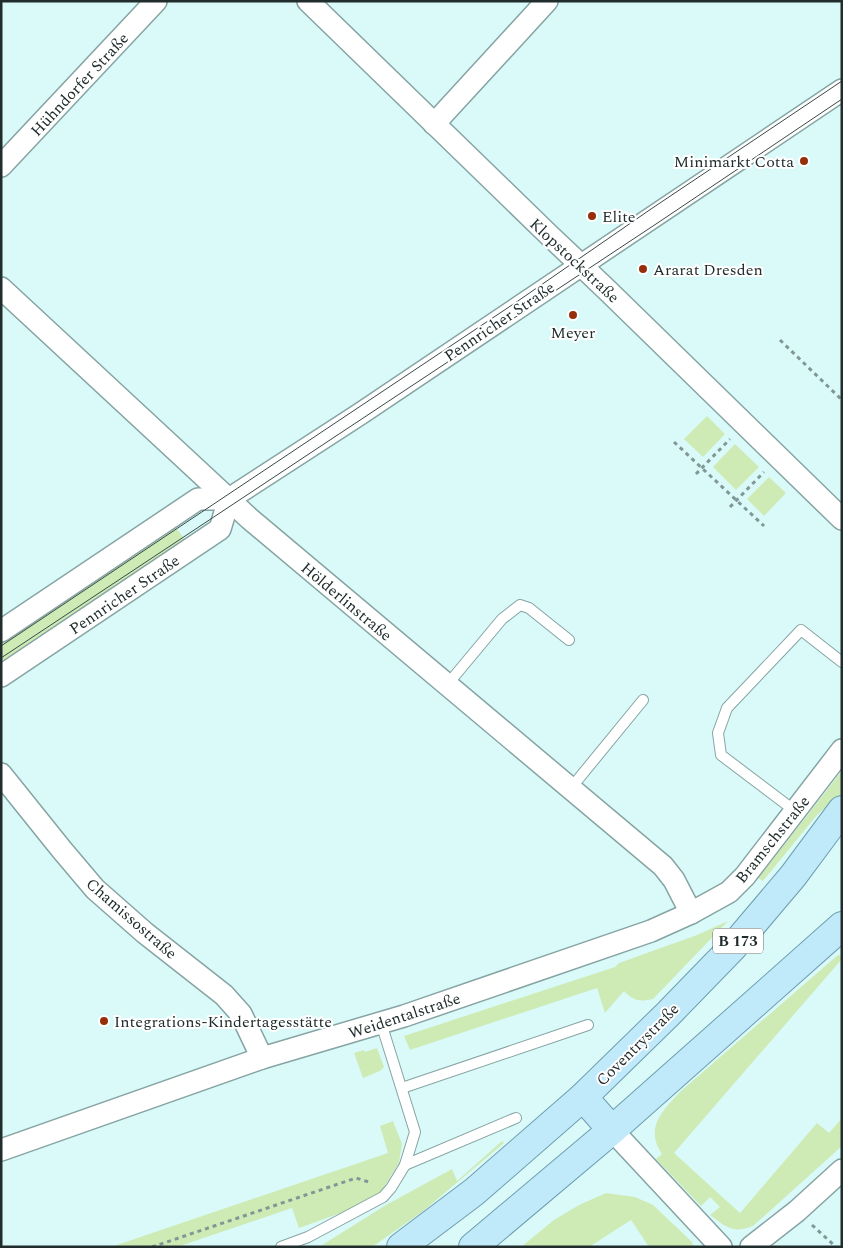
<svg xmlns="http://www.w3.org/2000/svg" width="843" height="1248" font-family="Spectral,serif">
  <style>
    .green { fill: #ceebb6 }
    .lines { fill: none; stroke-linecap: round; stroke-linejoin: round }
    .service-casing { stroke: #86a4a3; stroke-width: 12 }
    .minor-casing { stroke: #86a4a3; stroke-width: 24 }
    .primary-casing { stroke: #6d9eaf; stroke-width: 30 }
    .path { stroke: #809796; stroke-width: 3; stroke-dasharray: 4 4; stroke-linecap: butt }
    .service { stroke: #fff; stroke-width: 10 }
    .minor { stroke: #fff; stroke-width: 21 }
    .primary { stroke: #c0e9fa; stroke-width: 28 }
    .tram { stroke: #3a4a49; stroke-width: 1 }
    .poi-dot { fill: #952f0b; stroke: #fff; stroke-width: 2 }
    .labels { text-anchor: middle; stroke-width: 4; stroke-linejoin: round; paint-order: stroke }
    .shield { fill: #fff; stroke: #636c6b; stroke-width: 1 }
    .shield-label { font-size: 15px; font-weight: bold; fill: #202d2c }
    .street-label { font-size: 16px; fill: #202d2c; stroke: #fff }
    .poi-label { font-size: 16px; fill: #202d2c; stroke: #fff; text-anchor: start }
  </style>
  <rect width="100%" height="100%" fill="#dafaf9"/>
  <g class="green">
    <polygon points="707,416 725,434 703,457 684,439"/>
    <polygon points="735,444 759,467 736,490 713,467"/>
    <polygon points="769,477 786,493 764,516 747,499"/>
    <polygon points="175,526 187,543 1,665 1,642"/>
    <polygon points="842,771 842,797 829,804 817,815 763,881 758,878"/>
    <path d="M728 921 653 999C639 1002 634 1001 624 991L605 1013 597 988 410 1050 404 1036 615 967 619 963 697 935Z"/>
    <path d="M838 955 842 956V959L674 1153 740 1213 817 1123 829 1133 842 1118V1146L753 1226C733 1234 726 1227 710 1215L720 1207 710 1197 701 1206 656 1159 662 1154C644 1128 663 1110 681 1091Z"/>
    <polygon points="377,1048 384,1067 380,1071 363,1078 354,1053 364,1050 365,1052"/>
    <polygon points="393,1121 402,1144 399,1163 381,1192 349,1210 299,1228 292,1208 177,1247 111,1247 388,1153 380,1126"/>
    <polygon points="502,1141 504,1143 422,1212 372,1247 319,1247 386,1205 452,1169 457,1181"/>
    <polygon points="606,1193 635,1197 653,1205 692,1242 694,1247 649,1247 631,1220 589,1247 521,1247 554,1220 579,1205"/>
  </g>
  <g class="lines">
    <defs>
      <g id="service">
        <polyline points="447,685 502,619 520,605 529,608 569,640"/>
        <polyline points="571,788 643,700"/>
        <polyline points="795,811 721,755 718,733 727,708 801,630 842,662"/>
        <polyline points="402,1088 588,1025"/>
        <polyline points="405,1165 516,1118"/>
        <polyline points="281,1247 308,1237 383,1197 391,1188 405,1165 415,1132 381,1023"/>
      </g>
      <g id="minor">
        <polyline points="308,1 549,235 605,288 842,519"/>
        <polyline points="434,124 547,1"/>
        <polyline points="1,166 156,1"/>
        <polyline points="1,288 250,519 663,866 674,880 691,913"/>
        <polyline points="1,631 198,499 229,499 360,414 842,90"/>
        <polyline points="1,676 220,529 229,499"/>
        <polyline points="1,774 62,850 95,889 145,933 224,995 241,1014 262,1058"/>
        <polyline points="612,1130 721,1247"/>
        <polyline points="1,1150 262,1058 404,1016 651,931 691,913 729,892 745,876 842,750"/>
        <polyline points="751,1247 797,1211 842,1170"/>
      </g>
      <g id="primary">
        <polyline points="583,1097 612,1130"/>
        <polyline points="401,1247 474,1192 583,1097 668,1014 733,947 793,876 842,810"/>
        <polyline points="473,1247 612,1130 842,926"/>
      </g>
    </defs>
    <use href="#service" class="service-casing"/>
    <use href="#minor" class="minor-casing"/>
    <use href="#primary" class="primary-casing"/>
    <g class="path">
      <polyline points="780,340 842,400"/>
      <polyline points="674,442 764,526"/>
      <polyline points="696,474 730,439"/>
      <polyline points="730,507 764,472"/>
      <polyline points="812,1225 836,1247"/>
      <polyline points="152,1247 356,1178 372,1183"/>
    </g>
    <use href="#service" class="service"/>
    <use href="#minor" class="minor"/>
    <use href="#primary" class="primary"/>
    <g class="tram">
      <polyline points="1,646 515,303 651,209 842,81"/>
      <polyline points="1,658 659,222 842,99"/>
    </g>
  </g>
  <g class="poi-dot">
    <circle cx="804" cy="161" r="5"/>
    <circle cx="592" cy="216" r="5"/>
    <circle cx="643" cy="269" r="5"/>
    <circle cx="573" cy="315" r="5"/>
    <circle cx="104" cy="1021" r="5"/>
  </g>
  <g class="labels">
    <rect class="shield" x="713" y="928.5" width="50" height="25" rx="4"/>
    <g class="shield-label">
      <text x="738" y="946">B 173</text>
    </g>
    <g class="street-label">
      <text transform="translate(79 84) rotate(-47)" y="6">Hühndorfer Straße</text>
      <text transform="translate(575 260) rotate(43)" y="6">Klopstockstraße</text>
      <text transform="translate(499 321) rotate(-34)" y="6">Pennricher Straße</text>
      <text transform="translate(124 594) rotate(-34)" y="6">Pennricher Straße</text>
      <text transform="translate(347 601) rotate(40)" y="6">Hölderlinstraße</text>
      <text transform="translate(772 839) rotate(-51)" y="6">Bramschstraße</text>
      <text transform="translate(132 918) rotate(41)" y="6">Chamissostraße</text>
      <text transform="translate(404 1015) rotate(-18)" y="6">Weidentalstraße</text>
      <text transform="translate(637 1044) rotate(-45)" y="6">Coventrystraße</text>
    </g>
    <g class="poi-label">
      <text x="794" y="167" text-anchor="end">Minimarkt Cotta</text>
      <text x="602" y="222">Elite</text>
      <text x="653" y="275">Ararat Dresden</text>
      <text x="573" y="338" text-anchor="middle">Meyer</text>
      <text x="114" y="1027">Integrations-Kindertagesstätte</text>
    </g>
  </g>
  <rect width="843" height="1248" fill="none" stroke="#202d2c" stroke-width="5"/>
</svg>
